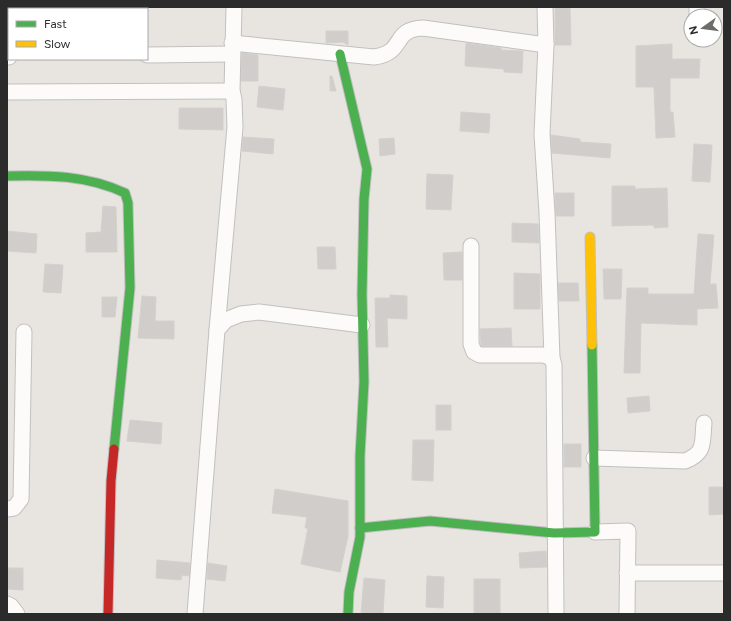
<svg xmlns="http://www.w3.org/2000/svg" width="731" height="621" font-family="Figtree,sans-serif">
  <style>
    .building { fill: #d0cdca; stroke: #d3d1cd }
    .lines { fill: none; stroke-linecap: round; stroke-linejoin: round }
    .street-casing { stroke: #c1c0c0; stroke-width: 17 }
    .fast-casing { stroke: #c1c0c0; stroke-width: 11 }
    .slow-casing { stroke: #c1c0c0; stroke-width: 11 }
    .jam-casing { stroke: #c1c0c0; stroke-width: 11 }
    .street { stroke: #fcfbfa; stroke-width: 15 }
    .fast { stroke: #4caf50; stroke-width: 9 }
    .slow { stroke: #ffc107; stroke-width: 9 }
    .jam { stroke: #c62828; stroke-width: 9 }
  </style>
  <rect width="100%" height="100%" fill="#e8e5e1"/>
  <g class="building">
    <polygon points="555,7 570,7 571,45 555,45"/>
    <polygon points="326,31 348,31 348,45 343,42 326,43"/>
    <polygon points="466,43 501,48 501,50 523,51 522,73 504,72 504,69 465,66"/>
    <polygon points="672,44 672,59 700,59 699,78 670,78 670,112 673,112 675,137 656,138 654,88 653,87 636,87 636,46"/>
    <polygon points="242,53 258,55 258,81 241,81"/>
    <polygon points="330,76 332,76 336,91 330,91"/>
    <polygon points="259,86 285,89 283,110 257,107"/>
    <polygon points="179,108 223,108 223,130 179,129"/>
    <polygon points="461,112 490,114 489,133 460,131"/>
    <polygon points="551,135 580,139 580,142 611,144 610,158 552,153"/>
    <polygon points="243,137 274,139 273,154 242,151"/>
    <polygon points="394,138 395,154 380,156 379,139"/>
    <polygon points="694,144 712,145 710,182 692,181"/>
    <polygon points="427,174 453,175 451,210 426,209"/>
    <polygon points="612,186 635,186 635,189 667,188 668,227 654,228 654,225 612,226"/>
    <polygon points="555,193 574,193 574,216 556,216"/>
    <polygon points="103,206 116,207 117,252 86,252 86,233 101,232"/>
    <polygon points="512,223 538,224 539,243 512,242"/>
    <polygon points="7,231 37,234 36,253 7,251"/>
    <polygon points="698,234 714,235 710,284 716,284 718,308 697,309 697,325 641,323 640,373 624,373 627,288 648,288 648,294 694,294"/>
    <polygon points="317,247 335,247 336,269 318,269"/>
    <polygon points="462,252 462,280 444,280 443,253"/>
    <polygon points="45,264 63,265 61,293 43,292"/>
    <polygon points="603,269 622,269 621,299 604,299"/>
    <polygon points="514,273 540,274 540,309 514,309"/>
    <polygon points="558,283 578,283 579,301 559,301"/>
    <polygon points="390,295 407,296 407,319 387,318 388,347 376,347 375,298 390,298"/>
    <polygon points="142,296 156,297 155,321 174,321 174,339 138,338"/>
    <polygon points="102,297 117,297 115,317 102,317"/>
    <polygon points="511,328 512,346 481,346 480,329"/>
    <polygon points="649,396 650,411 628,413 627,398"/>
    <rect x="436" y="405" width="15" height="25"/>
    <polygon points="130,420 162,423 161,444 127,441"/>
    <polygon points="413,440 434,440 433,481 412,480"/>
    <rect x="564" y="444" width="17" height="23"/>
    <polygon points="709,487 724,487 724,514 709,515"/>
    <polygon points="275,489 348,501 348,536 340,572 301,564 308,528 305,528 307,517 272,513"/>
    <polygon points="546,551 547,567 520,568 519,553"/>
    <polygon points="157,560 190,563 189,576 182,575 181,580 156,578"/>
    <polygon points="208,563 227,566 225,581 207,579"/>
    <polygon points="7,568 23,568 23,590 7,589"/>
    <polygon points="427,576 444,577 443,608 426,607"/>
    <polygon points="364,578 385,580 383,614 361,614"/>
    <rect x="474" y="579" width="26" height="35"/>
  </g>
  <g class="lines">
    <defs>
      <g id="street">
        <polyline points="545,7 546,45 542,134 547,213 552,358"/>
        <polyline points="697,16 697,7"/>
        <path d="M232 43 374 57C406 53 391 29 423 28L546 45"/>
        <polyline points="147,55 232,54"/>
        <polyline points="7,57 9,57"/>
        <polyline points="7,92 232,91"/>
        <polyline points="471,246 471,344 474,352 480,355 543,355 552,358 554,365 556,614"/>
        <polyline points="217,330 235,127 234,99 232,91 234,7"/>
        <path d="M594 458 685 461C706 453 702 442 704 423"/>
        <polyline points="7,509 14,508 21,499 24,332"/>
        <polyline points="595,532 628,531 627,614"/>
        <polyline points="627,573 724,573"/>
        <polyline points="7,604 11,606 17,614"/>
        <polyline points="195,614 217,330 226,320 241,314 259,312 362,325"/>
      </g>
      <g id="fast">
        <polyline points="340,54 367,169 364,199 362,294 364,382 360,456 360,537 349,592 348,614"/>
        <path d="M7 176C48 175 87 175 125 193L128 203 130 288 114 449"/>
        <polyline points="360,528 430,521 554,533 595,532 592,345"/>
      </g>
      <polyline id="slow" points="590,237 592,345"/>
      <polyline id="jam" points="108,614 111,481 114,449"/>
    </defs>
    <use href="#street" class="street-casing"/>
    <use href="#fast" class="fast-casing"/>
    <use href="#slow" class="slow-casing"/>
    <use href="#jam" class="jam-casing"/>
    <use href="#street" class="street"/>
    <use href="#fast" class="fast"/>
    <use href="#slow" class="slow"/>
    <use href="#jam" class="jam"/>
  </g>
  <rect width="731" height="621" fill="none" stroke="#2b2b2b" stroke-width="16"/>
  <rect x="8" y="8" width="140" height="52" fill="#ffffff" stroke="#aaaaaa"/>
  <rect x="16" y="21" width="20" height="6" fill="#4caf50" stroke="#aaaaaa"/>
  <text x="44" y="28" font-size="12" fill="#2b2b2b">Fast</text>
  <rect x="16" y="41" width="20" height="6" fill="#ffc107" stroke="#aaaaaa"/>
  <text x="44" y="48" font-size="12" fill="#2b2b2b">Slow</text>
  <g transform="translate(703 28) rotate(256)"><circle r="19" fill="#ffffff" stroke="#aaaaaa"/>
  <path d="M0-3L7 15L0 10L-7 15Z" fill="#6d6c6b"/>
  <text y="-6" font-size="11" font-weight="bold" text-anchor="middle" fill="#2b2b2b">N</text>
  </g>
</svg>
